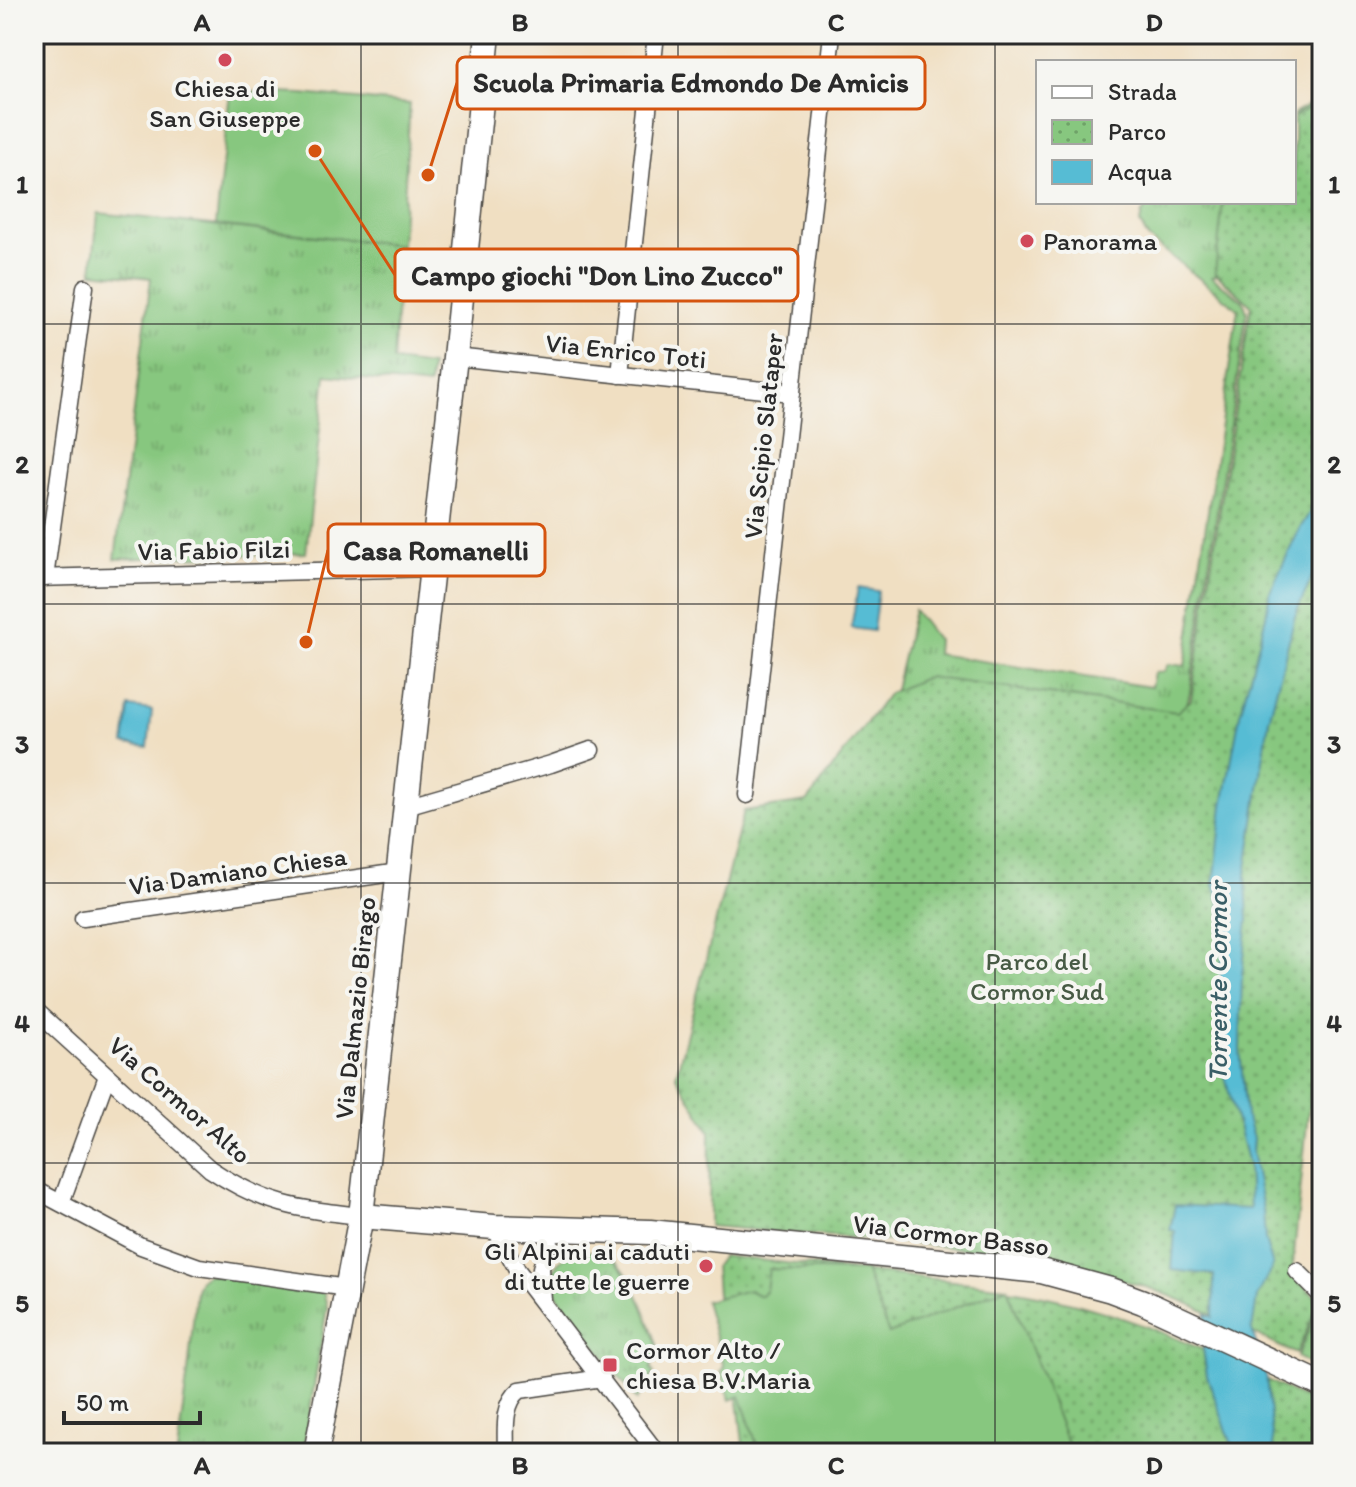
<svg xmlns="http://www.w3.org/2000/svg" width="1356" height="1487" font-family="Itim,sans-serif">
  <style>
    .grass { fill: url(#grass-tufts); stroke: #597955; stroke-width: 2 }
    .park { fill: url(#park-dots); stroke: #597955; stroke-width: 2 }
    .pitch { fill: #87c77f; stroke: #597955; stroke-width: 2 }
    .water { fill: #56bcd4; stroke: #407480; stroke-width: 2 }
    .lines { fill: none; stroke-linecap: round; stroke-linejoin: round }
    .street-casing { stroke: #494642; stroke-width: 19 }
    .secondary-casing { stroke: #494642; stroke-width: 27 }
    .street { stroke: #fff; stroke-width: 16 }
    .secondary { stroke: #fff; stroke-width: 24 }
    .grid { fill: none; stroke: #2b2b2b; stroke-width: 2; stroke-opacity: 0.55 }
    .poi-dot { fill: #d1495b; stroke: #f6f6f2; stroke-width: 3 }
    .labels { text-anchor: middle; stroke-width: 8; stroke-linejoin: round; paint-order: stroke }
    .poi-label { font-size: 26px; fill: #2b2b2b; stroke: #f6f6f2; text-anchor: start }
    .street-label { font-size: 26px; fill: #2b2b2b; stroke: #f6f6f2 }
    .park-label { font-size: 26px; fill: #475a44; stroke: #f6f6f2 }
    .water-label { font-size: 28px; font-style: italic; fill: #3a5e66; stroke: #f6f6f2 }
    .leader { fill: none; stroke: #d5540f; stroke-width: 3 }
    .callout-dot { fill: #d5540f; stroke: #f6f6f2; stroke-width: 3 }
    .callout { fill: #f6f6f2; stroke: #d5540f; stroke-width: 3 }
    .callout-label { font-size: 28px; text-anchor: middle; font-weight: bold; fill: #2b2b2b }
    .neatline { fill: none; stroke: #2b2b2b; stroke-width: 3 }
    .grid-label { font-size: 26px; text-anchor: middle; font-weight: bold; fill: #2b2b2b }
  </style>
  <defs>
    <pattern id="grass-tufts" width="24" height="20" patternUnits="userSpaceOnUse" patternTransform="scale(2)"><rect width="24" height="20" fill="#87c77f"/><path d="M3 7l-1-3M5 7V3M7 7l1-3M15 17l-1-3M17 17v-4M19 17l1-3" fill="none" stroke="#6fa268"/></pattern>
    <pattern id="park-dots" width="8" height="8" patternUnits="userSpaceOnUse" patternTransform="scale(2)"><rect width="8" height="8" fill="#87c77f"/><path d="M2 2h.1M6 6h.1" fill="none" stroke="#6fa268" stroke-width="1.8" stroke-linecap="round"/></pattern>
  </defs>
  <rect width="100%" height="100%" fill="#f6f6f2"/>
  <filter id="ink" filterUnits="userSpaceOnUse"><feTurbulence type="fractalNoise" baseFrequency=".0125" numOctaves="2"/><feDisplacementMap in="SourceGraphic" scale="16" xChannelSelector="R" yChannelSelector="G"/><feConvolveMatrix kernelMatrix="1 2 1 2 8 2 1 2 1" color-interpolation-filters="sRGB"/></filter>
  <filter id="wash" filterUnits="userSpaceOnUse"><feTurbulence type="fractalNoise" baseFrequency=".006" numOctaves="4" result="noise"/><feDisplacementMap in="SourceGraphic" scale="32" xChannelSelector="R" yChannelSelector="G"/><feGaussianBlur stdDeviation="1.8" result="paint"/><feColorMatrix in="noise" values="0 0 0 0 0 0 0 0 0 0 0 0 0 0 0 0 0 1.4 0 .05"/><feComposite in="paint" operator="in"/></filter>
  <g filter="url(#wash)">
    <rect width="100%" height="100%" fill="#f0dfc2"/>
    <g class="grass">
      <polygon points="1322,97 1322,231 1212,277 1243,301 1247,312 1190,692 1176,751 892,702 914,610 937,640 936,654 1151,687 1154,673 1164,672 1168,664 1185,666 1238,309 1148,238 1140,223 1142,213 1152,202 1294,202 1294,114"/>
      <polygon points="98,213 401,245 393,361 431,366 429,386 326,375 306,553 115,559 151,278 92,272"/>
      <path d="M601 1251C633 1263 651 1329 662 1359L652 1363 651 1369 654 1373 637 1400 557 1295C541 1256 573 1252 601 1251Z"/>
      <polygon points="207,1274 320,1291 324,1294 327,1307 303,1453 177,1453 189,1364 196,1290 200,1280"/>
      <polygon points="1319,1306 1322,1310 1322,1372 1297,1357"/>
    </g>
    <g class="park">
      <path d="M1322 100V1077L1312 1073 1292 1274 1320 1301 1296 1354C1250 1333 1198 1305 1152 1289 1010 1242 856 1240 709 1226L710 1131 676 1076 744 811 807 802 889 693 927 677 1177 712 1191 700 1251 305 1215 273 1223 202H1294V117Z"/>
      <path d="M722 1256 1007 1287 1003 1289C1114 1304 1223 1356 1322 1408V1453H740L744 1451 738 1401 717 1294 715 1266Z"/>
    </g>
    <g class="pitch">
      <polygon points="230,91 302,94 410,104 401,245 216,225"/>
      <polygon points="769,1269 865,1271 889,1334 1007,1287 1071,1453 760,1453 740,1396 730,1400 721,1371 724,1367 705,1301 749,1290 760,1296 766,1290"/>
    </g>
    <g class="water">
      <polygon points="1322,492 1322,554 1295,616 1269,720 1246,875 1248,921 1242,975 1240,1049 1246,1116 1253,1138 1252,1152 1263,1209 1265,1240 1273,1266 1257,1297 1252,1330 1266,1376 1274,1453 1235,1453 1207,1376 1203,1349 1206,1314 1213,1317 1214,1275 1172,1270 1175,1231 1170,1230 1175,1205 1250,1209 1248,1164 1224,1073 1222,1054 1219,984 1224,939 1220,902 1214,884 1223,805 1240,714 1266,616 1270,592 1299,530"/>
      <polygon points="858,588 878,591 873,631 851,628"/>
      <polygon points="129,707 152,710 148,747 124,744"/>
    </g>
  </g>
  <g filter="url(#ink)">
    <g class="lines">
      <defs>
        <g id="street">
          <polyline points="455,357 792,393"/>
          <polyline points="620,375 656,34"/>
          <polyline points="34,578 432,568"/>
          <polyline points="45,578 85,287"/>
          <polyline points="747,795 832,34"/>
          <polyline points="406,806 551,764 591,750"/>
          <polyline points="83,918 399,872"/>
          <path d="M34 1009 210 1169C264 1205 297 1209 361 1216"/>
          <polyline points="34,1189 141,1246 199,1267 347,1288"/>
          <polyline points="61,1203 107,1076"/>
          <polyline points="494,1227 518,1271 657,1453"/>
          <polyline points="1297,1271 1322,1296"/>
          <polyline points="543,1301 541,1268 553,1230"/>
          <path d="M506 1453C506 1432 502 1404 520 1390L602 1378"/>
        </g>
        <g id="secondary">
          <polyline points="361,1216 494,1227 650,1232 1041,1271 1111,1290 1143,1302 1322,1385"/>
          <polyline points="316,1453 361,1216 455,357 488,34"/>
        </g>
      </defs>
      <use href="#street" class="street-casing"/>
      <use href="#secondary" class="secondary-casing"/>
      <use href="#street" class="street"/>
      <use href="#secondary" class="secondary"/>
    </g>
  </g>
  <path class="grid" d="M361 34V1453M678 34V1453M995 34V1453M34 324H1322M34 604H1322M34 883H1322M34 1163H1322"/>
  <g class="poi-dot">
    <circle cx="225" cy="60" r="8"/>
    <circle cx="1027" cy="241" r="8"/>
    <circle cx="706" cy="1266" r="8"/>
    <rect x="602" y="1357" width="16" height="16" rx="4"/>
  </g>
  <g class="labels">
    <g class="poi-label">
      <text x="225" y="97" text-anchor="middle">Chiesa di<tspan x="225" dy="30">San Giuseppe</tspan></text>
      <text x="1043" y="250">Panorama</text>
      <text x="690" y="1260" text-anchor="end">Gli Alpini ai caduti<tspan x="690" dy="30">di tutte le guerre</tspan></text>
      <text x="626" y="1359">Cormor Alto /<tspan x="626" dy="30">chiesa B.V.Maria</tspan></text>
    </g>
    <g class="street-label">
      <text transform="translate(626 351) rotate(6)" y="9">Via Enrico Toti</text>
      <text transform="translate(763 436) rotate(-84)" y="9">Via Scipio Slataper</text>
      <text transform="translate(214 550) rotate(-1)" y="9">Via Fabio Filzi</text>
      <text transform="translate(238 871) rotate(-8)" y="9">Via Damiano Chiesa</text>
      <text transform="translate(355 1008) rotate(-84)" y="9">Via Dalmazio Birago</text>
      <text transform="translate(180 1100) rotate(41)" y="9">Via Cormor Alto</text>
      <text transform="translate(951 1235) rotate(7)" y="9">Via Cormor Basso</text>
    </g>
    <g class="park-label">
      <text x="1037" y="970">Parco del<tspan x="1037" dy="30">Cormor Sud</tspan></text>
    </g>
    <g class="water-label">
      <text transform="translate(1217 982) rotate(-90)" y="10">Torrente Cormor</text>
    </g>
  </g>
  <path class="leader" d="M428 175L457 83M315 151L395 275M306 642L328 550"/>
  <g class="callout-dot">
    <circle cx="428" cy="175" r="8"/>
    <circle cx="315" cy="151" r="8"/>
    <circle cx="306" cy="642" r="8"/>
  </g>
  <g class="callout">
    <rect x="457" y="57" width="468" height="52" rx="8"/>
    <rect x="395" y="249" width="403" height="52" rx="8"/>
    <rect x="328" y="524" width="217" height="52" rx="8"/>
  </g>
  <g class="callout-label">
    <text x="691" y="92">Scuola Primaria Edmondo De Amicis</text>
    <text x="597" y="285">Campo giochi "Don Lino Zucco"</text>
    <text x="436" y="560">Casa Romanelli</text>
  </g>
  <rect width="1356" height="1487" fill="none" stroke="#f6f6f2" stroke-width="88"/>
  <rect x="1036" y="60" width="260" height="144" fill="#f6f6f2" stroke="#a5a5a2" stroke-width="2"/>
  <rect x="1052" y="86" width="40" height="12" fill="#ffffff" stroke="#a5a5a2" stroke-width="2"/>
  <text x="1108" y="100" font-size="24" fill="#2b2b2b">Strada</text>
  <rect x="1052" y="120" width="40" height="24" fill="url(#park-dots)" stroke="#a5a5a2" stroke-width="2"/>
  <text x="1108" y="140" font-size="24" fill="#2b2b2b">Parco</text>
  <rect x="1052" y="160" width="40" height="24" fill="#56bcd4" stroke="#a5a5a2" stroke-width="2"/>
  <text x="1108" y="180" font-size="24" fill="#2b2b2b">Acqua</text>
  <path d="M64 1411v12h136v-12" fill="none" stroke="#2b2b2b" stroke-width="4"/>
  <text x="76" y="1411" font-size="24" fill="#2b2b2b" stroke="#f6f6f2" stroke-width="6" paint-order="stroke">50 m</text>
  <rect x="44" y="44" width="1268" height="1399" class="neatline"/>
  <g class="grid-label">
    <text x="202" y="31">A</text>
    <text x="520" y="31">B</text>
    <text x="836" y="31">C</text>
    <text x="1154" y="31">D</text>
    <text x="22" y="193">1</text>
    <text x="1334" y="193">1</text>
    <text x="22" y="473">2</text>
    <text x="1334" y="473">2</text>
    <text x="22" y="753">3</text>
    <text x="1334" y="753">3</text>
    <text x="22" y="1032">4</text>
    <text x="1334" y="1032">4</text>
    <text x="22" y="1312">5</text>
    <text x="1334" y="1312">5</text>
    <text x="202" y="1474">A</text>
    <text x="520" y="1474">B</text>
    <text x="836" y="1474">C</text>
    <text x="1154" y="1474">D</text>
  </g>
</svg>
